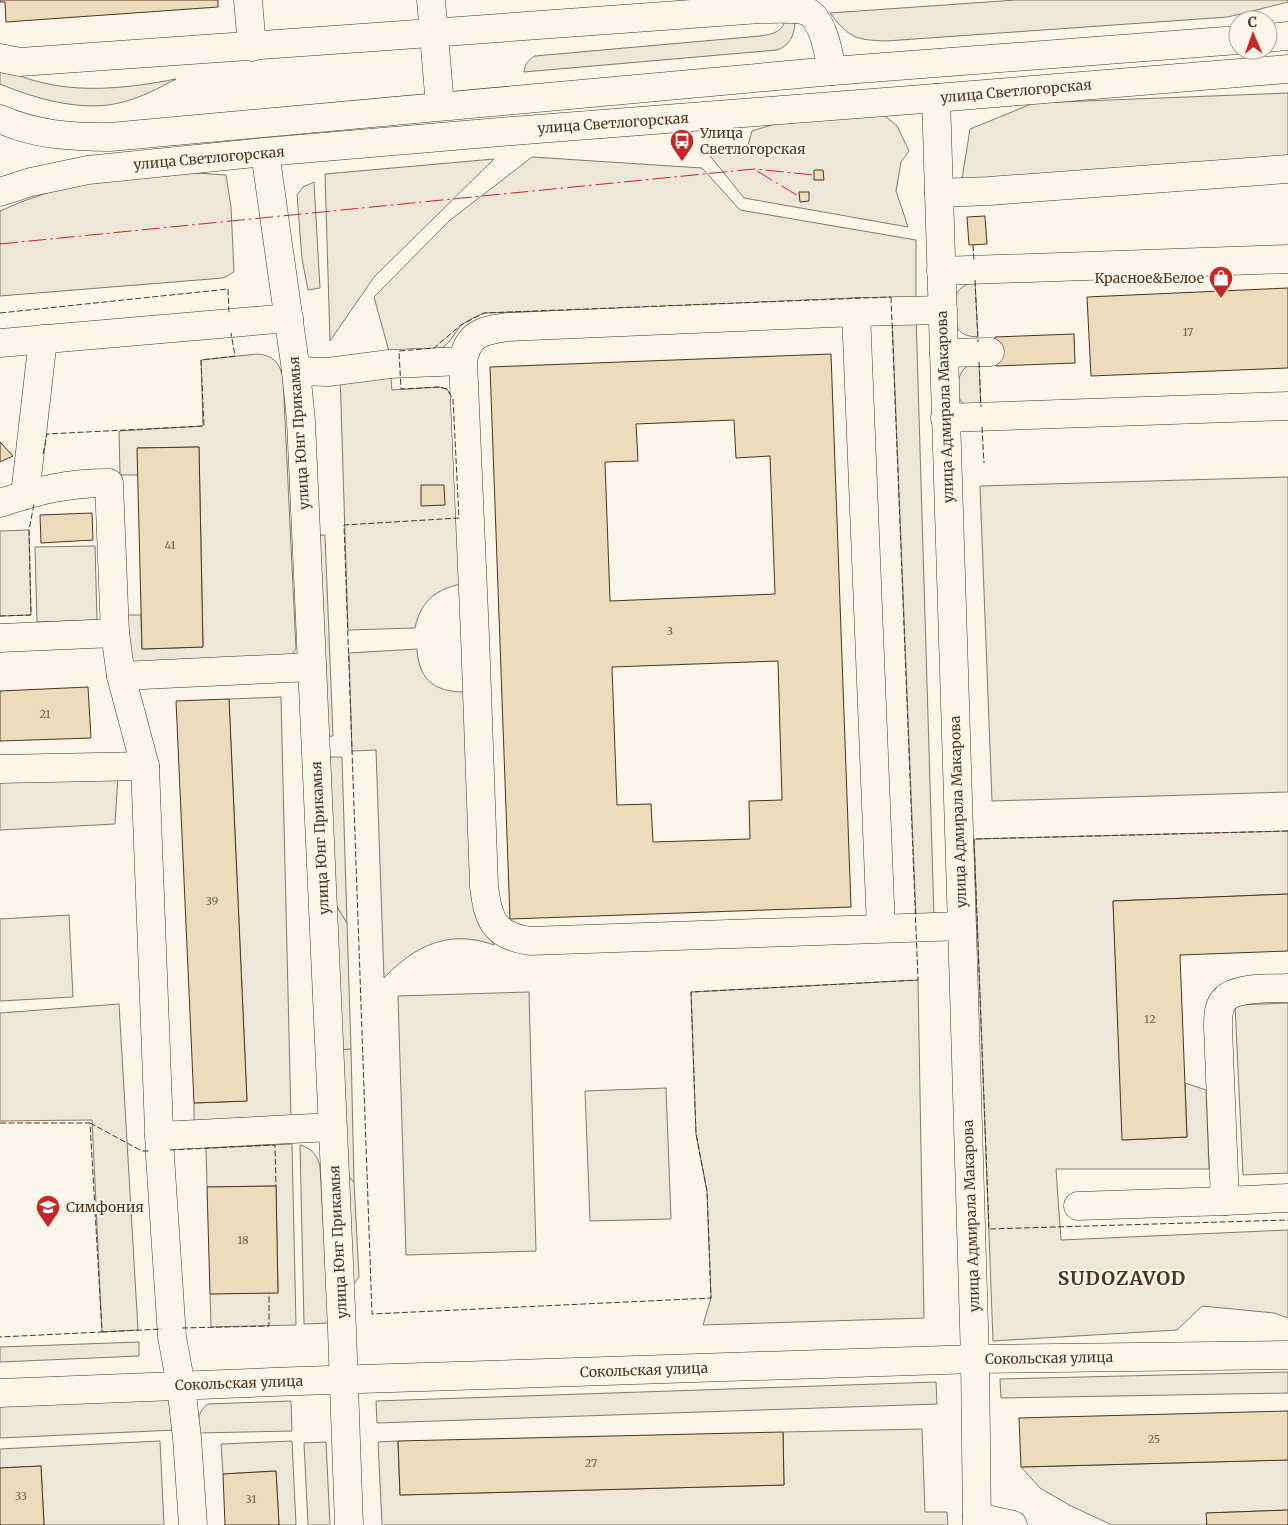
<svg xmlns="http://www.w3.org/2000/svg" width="1288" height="1525" font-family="Merriweather,serif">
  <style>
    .green { fill: #ede6d9; stroke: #887966 }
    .parking { fill: #ede7d9; stroke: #887966 }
    .building { fill: #ecdcbc; stroke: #4a3520; fill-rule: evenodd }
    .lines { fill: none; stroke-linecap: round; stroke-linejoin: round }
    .minor-casing { stroke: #4a3520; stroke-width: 29 }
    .major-casing { stroke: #4a3520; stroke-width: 29 }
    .minor { stroke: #fbf6e9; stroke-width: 28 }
    .major { stroke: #fbf6e9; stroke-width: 28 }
    .fence { stroke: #4a3520; stroke-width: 1; stroke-dasharray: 6 2.5; stroke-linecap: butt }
    .power { stroke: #c62828; stroke-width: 1; stroke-dasharray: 18 4 2.5 4; stroke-linecap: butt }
    .labels { text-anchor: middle; stroke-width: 4; stroke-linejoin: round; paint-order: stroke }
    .number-label { font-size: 11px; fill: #725f47 }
    .street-label { font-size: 14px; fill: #4a3520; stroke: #fbf6e9 }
    .poi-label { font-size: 14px; fill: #4a3520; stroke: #fbf6e9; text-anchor: start }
    .district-label { font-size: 19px; font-weight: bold; letter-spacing: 1px; fill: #4a3520; stroke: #fbf6e9 }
  </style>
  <rect width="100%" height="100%" fill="#fbf6e9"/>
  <g class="green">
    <path d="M1016 0H1288V2L1228 17 886 41C856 40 849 38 830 13Z"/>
    <path d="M785 19 795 23C794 36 790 45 777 50L524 72C525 64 528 60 535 56L760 36C771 34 783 33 785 19Z"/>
    <path d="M0 66C10 71 21 77 32 80 79 94 129 88 176 79 159 88 142 97 123 102 85 113 36 99 0 84Z"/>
    <polygon points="1288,93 1288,162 962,179 970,129 1034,103"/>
    <polygon points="884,115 897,126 909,151 901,162 896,191 908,227 744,198 707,152 748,145 752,131 778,123"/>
    <polygon points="532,157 702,168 740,210 916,240 916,299 887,301 484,313 471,319 461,325 449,342 442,348 390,355 374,297 449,221"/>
    <polygon points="494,159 374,277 330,341 325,174"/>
    <polygon points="167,171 226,175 231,207 234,272 223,278 0,296 0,211 21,202 81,181"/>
    <polygon points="314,182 320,288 308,290 302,259 297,195 303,187"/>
    <path d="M975 282 978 337C959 336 955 329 954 311 953 295 959 285 975 282Z"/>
    <polygon points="916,315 934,917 916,918 892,316"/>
    <path d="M257 354C273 355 280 363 283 378L296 649 290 657 134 662 129 658 123 615H141L142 649 203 647 199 447 138 448V475H120L119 431 203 426 201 360Z"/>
    <path d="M979 362 981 411C977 409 970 408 966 406 954 399 956 378 964 369 968 365 974 364 979 362Z"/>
    <path d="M390 370 392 390 439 387 447 389 453 399 466 583C438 588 421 599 415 628L348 630 340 374Z"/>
    <polygon points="1288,477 1288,792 992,801 980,486"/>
    <polygon points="29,530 31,615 0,616 0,531"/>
    <polygon points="314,535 325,535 333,736 321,737"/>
    <path d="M417 649C419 684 439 693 471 692L488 934 494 945C450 929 415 945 384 978L376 750 352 751 349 653Z"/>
    <polygon points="281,697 291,1118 194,1123 194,1103 247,1101 229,699"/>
    <polygon points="330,757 342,757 347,923 335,904"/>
    <polygon points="118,776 115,824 0,830 0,777"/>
    <polygon points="1288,831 1288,894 1113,901 1123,1140 1187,1137 1185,1083 1206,1090 1209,1169 1056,1169 1061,1240 1288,1230 1288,1318 1274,1313 1202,1306 1177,1330 993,1341 974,839"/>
    <polygon points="69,915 73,997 0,1001 0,919"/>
    <polygon points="918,980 924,1318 703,1325 711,1298 707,1191 696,1134 691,992"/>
    <polygon points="529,992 536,1251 406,1255 398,996"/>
    <polygon points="1288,1003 1288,1173 1243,1175 1235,1005"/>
    <polygon points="119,1004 138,1330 102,1332 92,1120 0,1121 0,1013"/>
    <polygon points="351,1049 354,1182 341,1169 337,1050"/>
    <polygon points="666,1088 671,1219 590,1221 585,1091"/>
    <polygon points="292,1144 296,1325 211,1327 210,1294 278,1292 276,1186 207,1187 206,1148"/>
    <path d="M300 1145C312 1148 318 1156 320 1167L329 1323 304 1324Z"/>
    <polygon points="139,1342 139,1356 0,1362 0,1347"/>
    <polygon points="1288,1372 1288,1393 1001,1398 1000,1379"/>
    <polygon points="936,1382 937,1404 377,1423 376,1401"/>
    <polygon points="174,1398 175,1430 0,1438 0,1406"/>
    <path d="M291 1401 292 1431 199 1433C198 1421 197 1412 208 1404Z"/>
    <polygon points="922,1429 925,1512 947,1512 948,1525 382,1525 378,1442 398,1441 400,1495 784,1485 783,1432"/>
    <polygon points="160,1441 164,1525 44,1525 41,1466 0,1468 0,1449"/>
    <polygon points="292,1441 296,1525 279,1525 276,1471 223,1474 221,1444"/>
    <polygon points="326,1442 330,1525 308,1525 304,1443"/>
    <polygon points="1288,1460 1288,1510 1207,1513 1207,1525 1112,1525 1069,1505 1040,1488 1021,1467"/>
  </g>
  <g class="parking">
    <polygon points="95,546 97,620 37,622 35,547"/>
    <polygon points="335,904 347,923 351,1049 337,1050"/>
    <polygon points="341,1169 354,1182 359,1277 347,1293"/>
  </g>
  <g class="building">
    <polygon points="0,0 218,0 218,7 6,22 5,2 0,2"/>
    <polygon points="814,170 823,170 824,180 814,180"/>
    <polygon points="799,192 809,192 809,201 800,202"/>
    <polygon points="985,216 987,244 969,245 967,217"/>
    <polygon points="1288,288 1288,368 1091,376 1087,297"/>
    <polygon points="1074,334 1075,363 996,366 995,337"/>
    <path d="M831 354 851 907 510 919 490 367ZM734 420 736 458 770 456 775 594 610 601 605 462 638 461 636 424ZM778 661 782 800 749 801 750 839 653 842 651 804 617 805 612 667Z"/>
    <polygon points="0,442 13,456 0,462"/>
    <polygon points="199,447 203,647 142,649 137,448"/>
    <polygon points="421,485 444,485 445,505 421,506"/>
    <polygon points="92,513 93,540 41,543 40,515"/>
    <polygon points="88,687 91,738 0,741 0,691"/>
    <polygon points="229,699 247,1101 194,1103 176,701"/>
    <polygon points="1288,894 1288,951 1180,955 1187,1137 1122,1140 1113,901"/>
    <polygon points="276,1186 278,1293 210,1294 207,1187"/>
    <polygon points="1288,1411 1288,1460 1021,1467 1019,1418"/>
    <polygon points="783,1432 784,1485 400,1495 398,1441"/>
    <polygon points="41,1466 44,1525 0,1525 0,1468"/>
    <polygon points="276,1471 279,1525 225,1525 223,1474"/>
    <polygon points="1288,1510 1288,1525 1207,1525 1206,1513"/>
  </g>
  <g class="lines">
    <defs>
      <g id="minor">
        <polyline points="248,0 252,47"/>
        <polyline points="431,0 440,106"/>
        <path d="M0 58 20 62C267 46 513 26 760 9 771 9 793 8 803 10 823 15 829 54 832 71"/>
        <polyline points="936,98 962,926 975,1359 977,1525"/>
        <polyline points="265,152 296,371 301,421 342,1330 349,1525"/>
        <polyline points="939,193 989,191 1288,169"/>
        <polyline points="941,271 1288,259"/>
        <polyline points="856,312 943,310"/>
        <polyline points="0,343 289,318"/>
        <polyline points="944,353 990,352"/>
        <polyline points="296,371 328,372 390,364 463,361"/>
        <polyline points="945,418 1288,406"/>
        <polyline points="25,495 43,339"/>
        <path d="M0 503C39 490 68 483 109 483L115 633 121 676 145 766 160 1156 172 1337 181 1386 187 1438 193 1525"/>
        <polyline points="0,638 115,633"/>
        <polyline points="121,676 312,667"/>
        <polyline points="0,769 145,766"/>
        <path d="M881 928 856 312 507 327C482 331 468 333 463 361L475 636 484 886C488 920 494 936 530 941L962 926"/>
        <path d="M1288 988C1270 989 1236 986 1224 1000 1218 1007 1218 1018 1218 1027L1225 1201 1288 1198"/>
        <polyline points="159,1136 332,1127"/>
        <polyline points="1078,1206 1225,1201"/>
        <polyline points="0,1393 299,1381 975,1359 1288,1355"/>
        <polyline points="977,1517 1013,1525"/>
      </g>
      <g id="major">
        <polyline points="1268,38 1288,36"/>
        <path d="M0 119C35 135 72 137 110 137L832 71 1238 40"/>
        <polyline points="0,192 31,182 88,170 265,152 512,131 936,98 1288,69"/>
      </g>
    </defs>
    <use href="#minor" class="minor-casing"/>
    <use href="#major" class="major-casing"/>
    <use href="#minor" class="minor"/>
    <use href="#major" class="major"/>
    <g class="fence">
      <polyline points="973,245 974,260"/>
      <polyline points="975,280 978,342"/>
      <polygon points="891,297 918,980 691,992 696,1134 707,1191 711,1298 372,1314 344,525 459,518 453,399 447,389 439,387 401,389 399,351 434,348 461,325 484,313"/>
      <polyline points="0,313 228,289 229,313"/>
      <polyline points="979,362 981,407"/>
      <polyline points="982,427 984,463"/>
      <polyline points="43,454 47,434 204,426 201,360 235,356 231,333"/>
      <polyline points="0,616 31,615 29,530 34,504"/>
      <polyline points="1288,831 974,839 989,1229 1288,1220"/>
      <polyline points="0,1123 90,1123 102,1332 0,1337"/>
      <polyline points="90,1123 142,1151 150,1151"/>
      <polyline points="170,1150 275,1145 276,1186"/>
      <polyline points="182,1328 269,1326 269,1293"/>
      <polyline points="102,1332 162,1329"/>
    </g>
    <g class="power">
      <polyline points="757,171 800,197"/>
      <polyline points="0,244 754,169 814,175"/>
    </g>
  </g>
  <defs>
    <symbol id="bus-pin" viewBox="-11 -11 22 30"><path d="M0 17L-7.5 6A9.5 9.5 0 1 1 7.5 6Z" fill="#c62828" stroke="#fbf6e9"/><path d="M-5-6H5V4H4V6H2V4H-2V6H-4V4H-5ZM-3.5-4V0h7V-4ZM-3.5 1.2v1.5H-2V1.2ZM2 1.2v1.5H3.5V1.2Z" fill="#fff"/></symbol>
    <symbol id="shop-pin" viewBox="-11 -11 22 30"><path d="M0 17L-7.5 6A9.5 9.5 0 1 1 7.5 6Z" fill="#c62828" stroke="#fbf6e9"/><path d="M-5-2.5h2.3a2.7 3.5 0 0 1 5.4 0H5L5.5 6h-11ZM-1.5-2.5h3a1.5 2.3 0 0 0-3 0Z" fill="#fff"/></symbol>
    <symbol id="school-pin" viewBox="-11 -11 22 30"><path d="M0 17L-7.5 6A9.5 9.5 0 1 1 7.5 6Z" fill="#c62828" stroke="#fbf6e9"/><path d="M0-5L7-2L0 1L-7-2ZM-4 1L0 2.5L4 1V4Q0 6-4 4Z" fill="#fff"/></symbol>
  </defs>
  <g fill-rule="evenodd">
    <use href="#bus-pin" x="668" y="127" width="28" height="38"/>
    <use href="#shop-pin" x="1207" y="264" width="28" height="38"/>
    <use href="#school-pin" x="34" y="1193" width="28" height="38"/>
  </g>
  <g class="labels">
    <g class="number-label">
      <text x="1188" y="336">17</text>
      <text x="170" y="549">41</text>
      <text x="670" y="635">3</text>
      <text x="45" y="718">21</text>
      <text x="212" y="905">39</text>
      <text x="1150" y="1023">12</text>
      <text x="243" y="1244">18</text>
      <text x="1154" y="1443">25</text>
      <text x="591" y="1467">27</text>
      <text x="21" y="1500">33</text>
      <text x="251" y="1503">31</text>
    </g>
    <g class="street-label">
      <text transform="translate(1016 91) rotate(-5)" y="5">улица Светлогорская</text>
      <text transform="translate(613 123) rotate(-4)" y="5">улица Светлогорская</text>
      <text transform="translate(209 158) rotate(-5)" y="5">улица Светлогорская</text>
      <text transform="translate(945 407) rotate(-92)" y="5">улица Адмирала Макарова</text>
      <text transform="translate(299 433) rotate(-94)" y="5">улица Юнг Прикамья</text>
      <text transform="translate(958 812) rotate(-92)" y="5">улица Адмирала Макарова</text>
      <text transform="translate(320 838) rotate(-93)" y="5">улица Юнг Прикамья</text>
      <text transform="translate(971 1216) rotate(-92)" y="5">улица Адмирала Макарова</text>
      <text transform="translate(338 1242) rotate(-93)" y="5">улица Юнг Прикамья</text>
      <text transform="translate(1049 1358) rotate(-1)" y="5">Сокольская улица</text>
      <text transform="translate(644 1370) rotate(-2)" y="5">Сокольская улица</text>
      <text transform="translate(239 1383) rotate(-2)" y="5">Сокольская улица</text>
    </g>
    <g class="poi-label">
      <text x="700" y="138">Улица<tspan x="700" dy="16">Светлогорская</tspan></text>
      <text x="1204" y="283" text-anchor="end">Красное&amp;Белое</text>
      <text x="66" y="1212">Симфония</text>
    </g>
    <g class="district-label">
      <text x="1122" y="1285">SUDOZAVOD</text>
    </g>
  </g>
  <g transform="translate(1253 35) rotate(358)"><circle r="24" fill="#fbf6e9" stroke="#b4a999"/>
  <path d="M0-4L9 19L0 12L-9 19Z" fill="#c62828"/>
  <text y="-8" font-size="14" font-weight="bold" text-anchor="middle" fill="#4a3520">С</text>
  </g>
</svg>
